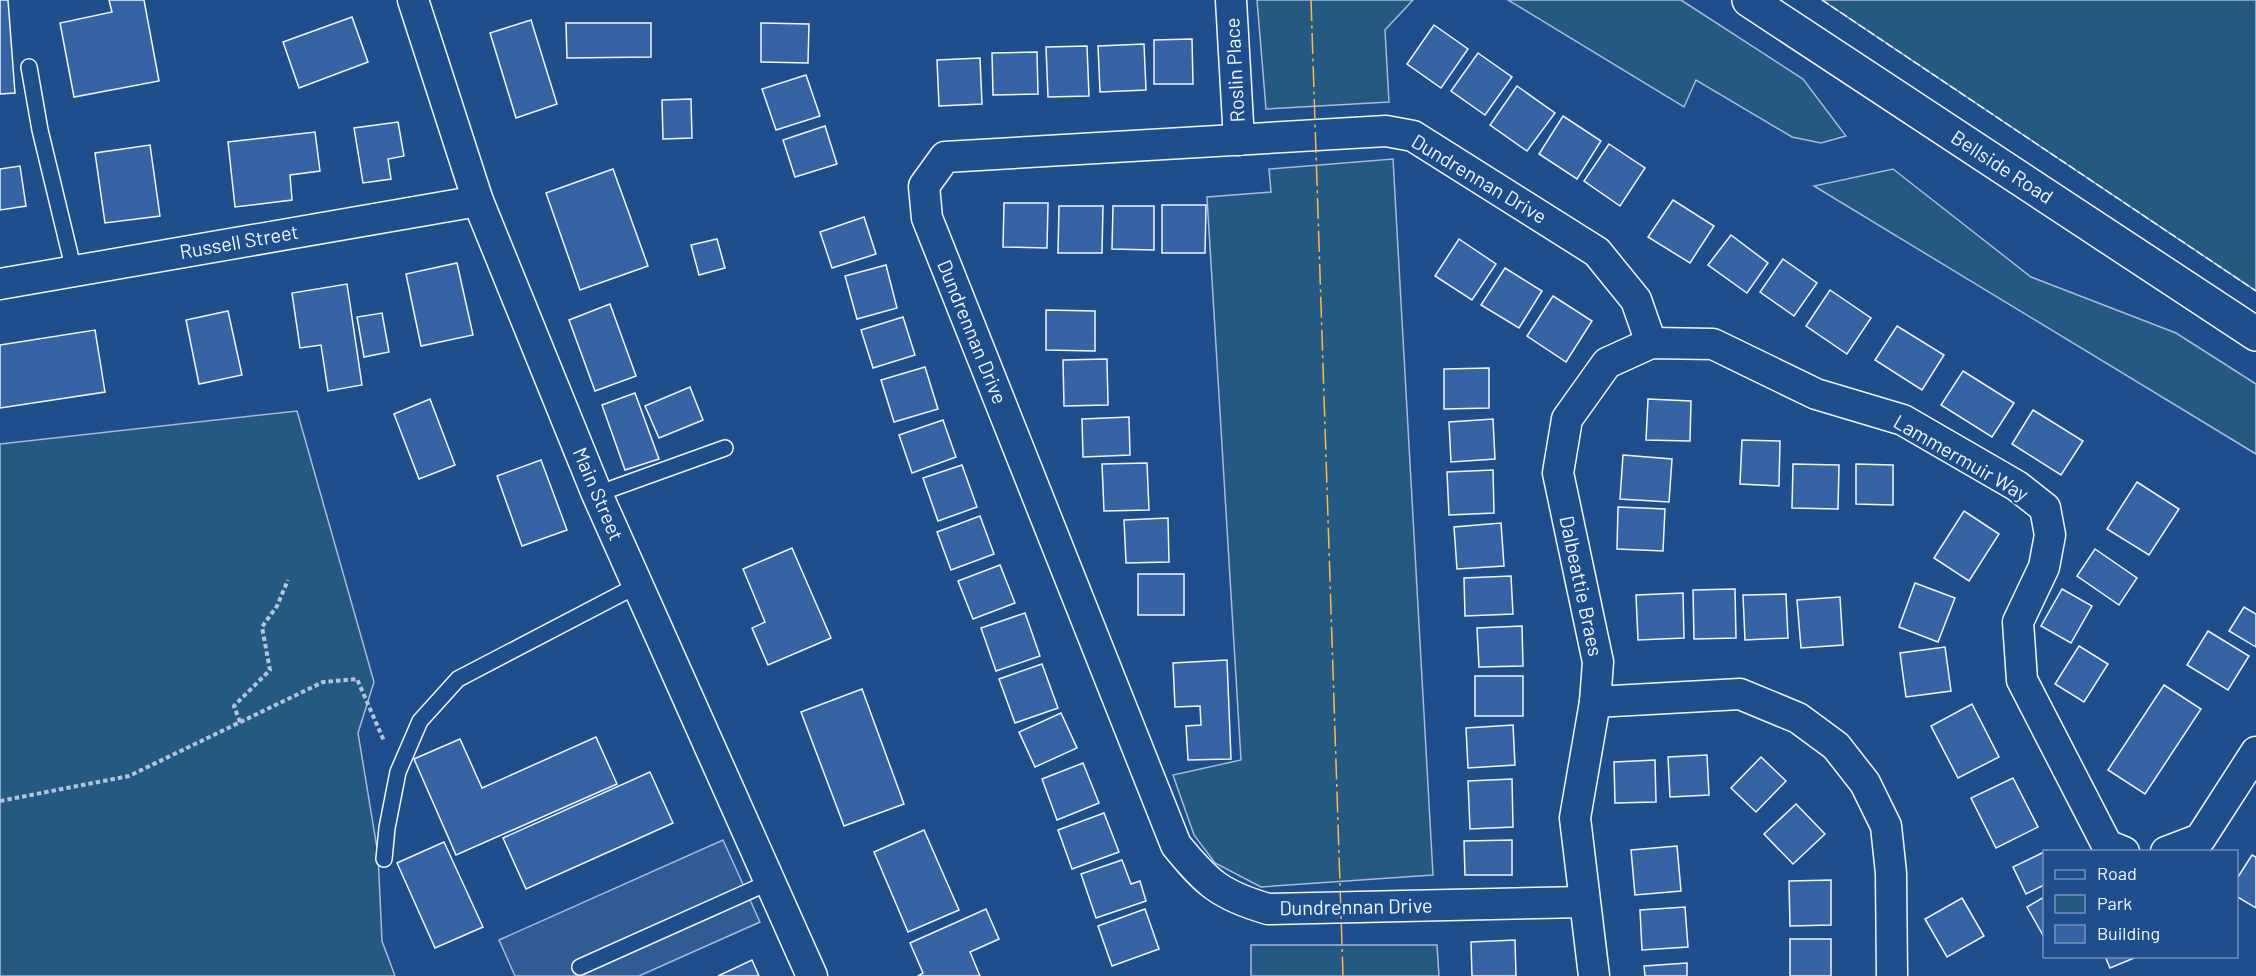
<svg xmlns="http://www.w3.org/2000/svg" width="2256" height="976" font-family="Barlow,sans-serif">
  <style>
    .green { fill: #245a82; stroke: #a8bbd7; stroke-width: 1.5 }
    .parking { fill: #305b95; stroke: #a8bbd7; stroke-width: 1.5 }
    .building { fill: #3563a3; stroke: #f2f6ff; stroke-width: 1.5 }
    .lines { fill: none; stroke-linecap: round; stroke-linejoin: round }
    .lane-casing { stroke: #f2f6ff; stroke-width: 18 }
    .street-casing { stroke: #f2f6ff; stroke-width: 33 }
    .primary-casing { stroke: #f2f6ff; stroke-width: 36 }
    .path { stroke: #b3c4dc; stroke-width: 4; stroke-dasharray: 4.5 3; stroke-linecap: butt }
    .lane { stroke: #1f4e8c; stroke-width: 15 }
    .street { stroke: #1f4e8c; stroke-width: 30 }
    .primary { stroke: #1f4e8c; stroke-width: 33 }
    .fence { stroke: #f2f6ff; stroke-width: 1.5; stroke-dasharray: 8 3; stroke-linecap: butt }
    .power { stroke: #ffb74d; stroke-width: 1.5; stroke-dasharray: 21 4.5 3 4.5; stroke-linecap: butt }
    .labels { text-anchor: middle; stroke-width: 4.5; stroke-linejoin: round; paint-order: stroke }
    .street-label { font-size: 20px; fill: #f2f6ff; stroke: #1f4e8c }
  </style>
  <rect width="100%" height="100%" fill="#1f4e8c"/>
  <g class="green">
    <polygon points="1257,0 1413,0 1385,30 1389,102 1266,109"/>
    <polygon points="1508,0 1681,0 1803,79 1846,136 1821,143 1792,137 1696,80 1684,107"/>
    <polygon points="1822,0 2256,0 2256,291"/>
    <polygon points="1393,159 1433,875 1261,887 1215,863 1194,835 1173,775 1241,760 1207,197 1271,192 1269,169"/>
    <polygon points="1893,169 2031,277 2176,333 2256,384 2256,454 1814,186"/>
    <polygon points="297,411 374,682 358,733 378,854 382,941 395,976 0,976 0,444"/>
    <polygon points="1251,945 1437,945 1439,976 1251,976"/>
  </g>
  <polygon class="parking" points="723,840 760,922 639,976 515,976 499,940"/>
  <g class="building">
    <polygon points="0,0 8,0 15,93 0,94"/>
    <polygon points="109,0 144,0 159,81 74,97 60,23 112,12"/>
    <polygon points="352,17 368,62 299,88 283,42"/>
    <polygon points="531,20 557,104 516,118 490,33"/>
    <polygon points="566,23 651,23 651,57 567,58"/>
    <polygon points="761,23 809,24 808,63 761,62"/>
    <polygon points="1434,25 1468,49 1441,88 1407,64"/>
    <polygon points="1192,39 1193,84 1154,84 1154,40"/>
    <polygon points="1144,44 1146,90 1100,92 1098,46"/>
    <polygon points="1087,46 1089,96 1048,97 1046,47"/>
    <polygon points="1037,52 1038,94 993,95 992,53"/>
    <polygon points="1478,53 1512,77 1485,115 1451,91"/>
    <polygon points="980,58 982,104 939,106 937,60"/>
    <polygon points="806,75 820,116 776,130 762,89"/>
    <polygon points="1517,86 1555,113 1527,151 1490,125"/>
    <polygon points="691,99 692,138 663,139 662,100"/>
    <polygon points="1563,116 1601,141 1577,179 1539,154"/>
    <polygon points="398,122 404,156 388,159 391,179 363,183 354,128"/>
    <polygon points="825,126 837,164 795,177 783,140"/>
    <polygon points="315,132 320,171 290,175 292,200 235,207 228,142"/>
    <polygon points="1609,144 1645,168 1620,206 1584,181"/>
    <polygon points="150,145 160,216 105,223 95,153"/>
    <polygon points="20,166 26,206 0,210 0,169"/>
    <polygon points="613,169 648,266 580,290 546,193"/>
    <polygon points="1673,200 1714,226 1690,263 1648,237"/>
    <polygon points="1004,203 1048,203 1047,248 1003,247"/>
    <polygon points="1162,205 1206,205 1205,253 1162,253"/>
    <polygon points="1059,206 1103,206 1102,253 1058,253"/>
    <polygon points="1113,206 1154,206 1154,250 1112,249"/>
    <polygon points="864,217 876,254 832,268 820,232"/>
    <polygon points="1731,235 1768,263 1747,293 1708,265"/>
    <polygon points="717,239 725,268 699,275 691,245"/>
    <polygon points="1459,239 1496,264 1472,300 1435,276"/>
    <polygon points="1783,259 1817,283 1794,316 1760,292"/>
    <polygon points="457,263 473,335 421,346 406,274"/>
    <polygon points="886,265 897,308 857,319 845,276"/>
    <polygon points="1505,268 1542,291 1519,328 1481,305"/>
    <polygon points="347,284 362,385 328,391 321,345 300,348 292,293"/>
    <polygon points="1830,290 1871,318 1847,354 1806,326"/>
    <polygon points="1553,296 1592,321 1566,362 1527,336"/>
    <polygon points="610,304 636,376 595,391 569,320"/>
    <polygon points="1046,310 1095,311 1095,351 1046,350"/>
    <polygon points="228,311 242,375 199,384 186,320"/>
    <polygon points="382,313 389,352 364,357 357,317"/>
    <polygon points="903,317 915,355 873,368 861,330"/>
    <polygon points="1897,326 1944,355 1922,390 1875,360"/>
    <polygon points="95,330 105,392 0,408 0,345"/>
    <polygon points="1107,359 1108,405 1064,406 1063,360"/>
    <polygon points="925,367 938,409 894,422 881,380"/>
    <polygon points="1489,368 1489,408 1444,409 1444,369"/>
    <polygon points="1963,371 2014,403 1992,437 1941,405"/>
    <polygon points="690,387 703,420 659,438 645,406"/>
    <polygon points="635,393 659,459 625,470 602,405"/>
    <polygon points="430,399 455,465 419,479 394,414"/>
    <polygon points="1648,399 1691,401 1690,441 1646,440"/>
    <polygon points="2033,410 2083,441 2061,475 2012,444"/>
    <polygon points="1129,417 1130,455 1083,457 1082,419"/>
    <polygon points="1493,419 1495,459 1451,462 1449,422"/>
    <polygon points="943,420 956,457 912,473 899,435"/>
    <polygon points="1742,440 1780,441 1779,486 1740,484"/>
    <polygon points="1623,455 1672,459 1669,502 1620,499"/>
    <polygon points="541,460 567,530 522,546 497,476"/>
    <polygon points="1147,463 1149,510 1104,511 1102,464"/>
    <polygon points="1793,464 1839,465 1838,509 1792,508"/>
    <polygon points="1856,464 1893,465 1893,505 1856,504"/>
    <polygon points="962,465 977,507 938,521 923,478"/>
    <polygon points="1493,470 1494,513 1449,515 1447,472"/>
    <polygon points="2137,482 2179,509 2149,555 2107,529"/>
    <polygon points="1618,507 1665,509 1663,551 1617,549"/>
    <polygon points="1964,511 1999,534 1969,581 1934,558"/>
    <polygon points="980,516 994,554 951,570 937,532"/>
    <polygon points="1168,518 1169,562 1126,563 1124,520"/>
    <polygon points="1501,523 1504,566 1457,569 1454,527"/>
    <polygon points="792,548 831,638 768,665 752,628 765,622 743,569"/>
    <polygon points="2095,549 2137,578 2119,605 2077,576"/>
    <polygon points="1000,565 1015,603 973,619 958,581"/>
    <rect x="1138" y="574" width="46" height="41"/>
    <polygon points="1511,576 1513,614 1465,616 1464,578"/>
    <polygon points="1915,583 1955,598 1938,642 1899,627"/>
    <polygon points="1735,589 1736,638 1694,639 1693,590"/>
    <polygon points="2062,589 2092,606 2071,643 2041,626"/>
    <polygon points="1683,593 1684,638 1638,640 1636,595"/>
    <polygon points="1786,594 1788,638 1745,640 1743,595"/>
    <polygon points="1840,597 1843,645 1801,648 1797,600"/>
    <polygon points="2244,607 2256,614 2256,647 2229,631"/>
    <polygon points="1025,613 1040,656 996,671 981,628"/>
    <polygon points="1522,626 1523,666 1479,667 1477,628"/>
    <polygon points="2208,631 2249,656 2228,690 2187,665"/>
    <polygon points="2079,646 2108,664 2084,702 2055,684"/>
    <polygon points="1945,647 1951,691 1906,697 1900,653"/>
    <polygon points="1227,660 1231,759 1188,760 1186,726 1201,725 1200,706 1175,707 1173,663"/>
    <polygon points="1042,664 1058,708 1015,723 999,679"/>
    <rect x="1475" y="676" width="48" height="40"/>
    <polygon points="2164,685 2201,709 2145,794 2108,770"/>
    <polygon points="862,689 904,804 844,826 801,712"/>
    <polygon points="1972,704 1999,757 1958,778 1931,726"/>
    <polygon points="1061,713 1077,748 1035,767 1019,732"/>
    <polygon points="1513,725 1515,765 1468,768 1466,728"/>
    <polygon points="596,737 617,784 456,855 414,759 460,739 482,788"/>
    <polygon points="1707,755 1709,795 1670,797 1668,757"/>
    <polygon points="1761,757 1786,781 1756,812 1731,788"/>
    <polygon points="1655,760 1656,802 1615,803 1614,762"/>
    <polygon points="1083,763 1099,803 1057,820 1042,779"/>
    <polygon points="650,772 673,823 526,889 503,838"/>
    <polygon points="2013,778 2038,827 1996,848 1971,798"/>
    <polygon points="1512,779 1513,827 1470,829 1468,781"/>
    <polygon points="1796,804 1825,834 1793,864 1764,834"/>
    <polygon points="1104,813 1119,852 1072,869 1058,830"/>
    <polygon points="924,830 959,910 908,932 874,852"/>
    <polygon points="1512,840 1512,875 1465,875 1464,841"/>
    <polygon points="444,842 483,927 435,948 397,863"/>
    <polygon points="1677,846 1681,891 1635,895 1631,850"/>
    <polygon points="2044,852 2044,885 2026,894 2013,867"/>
    <polygon points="2252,855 2256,857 2256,908 2236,896 2236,880"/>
    <polygon points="1122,860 1131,884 1140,881 1146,901 1096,918 1081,874"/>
    <polygon points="1831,880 1831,925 1790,926 1789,881"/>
    <polygon points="2044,897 2044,937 2027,907"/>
    <polygon points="1962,898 1984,936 1947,957 1925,919"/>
    <polygon points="1685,907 1688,947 1642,950 1640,910"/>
    <polygon points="986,909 999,939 970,952 980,976 918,976 923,973 910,943"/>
    <polygon points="1145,909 1159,949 1112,966 1098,926"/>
    <rect x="1790" y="939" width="41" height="37"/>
    <polygon points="1515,940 1516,976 1472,976 1471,942"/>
    <polygon points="2105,956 2139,956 2110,968"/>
    <polygon points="752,960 759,976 718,976"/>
    <polygon points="1687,963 1687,976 1645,976 1644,966"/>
  </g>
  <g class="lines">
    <defs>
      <g id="lane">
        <polyline points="29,67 40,130 74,271"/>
        <polyline points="597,494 725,448"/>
        <polyline points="384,859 387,828 398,772 420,721 458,679 636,586"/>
        <polyline points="580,967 772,881"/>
      </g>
      <g id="street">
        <polyline points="413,0 478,201 597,494 812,976"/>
        <polyline points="1231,0 1239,140"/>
        <polyline points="0,284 478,201"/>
        <polyline points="1595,702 1740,694 1798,718 1836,746 1865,783 1886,826 1891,873 1892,976"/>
        <polyline points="2166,852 2200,839 2256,752"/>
        <path d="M1584 902 1268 909C1220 895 1207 883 1176 845L927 218 924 186 945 157 1386 131 1413 136 1597 252 1636 300 1651 343"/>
        <polyline points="1594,976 1575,818 1595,702 1598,662 1558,473 1567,419 1607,363 1651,343 1713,344 1816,394 1903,420 2017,486 2045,508 2050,535 2044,567 2018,622 2022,680 2107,845 2124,852"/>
      </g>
      <polyline id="primary" points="1749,0 2256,334"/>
    </defs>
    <use href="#lane" class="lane-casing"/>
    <use href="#street" class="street-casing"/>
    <use href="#primary" class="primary-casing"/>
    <g class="path">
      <polyline points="240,722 234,706 270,670 262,627 277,606 288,580"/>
      <polyline points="0,801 129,776 323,682 357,679 384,741"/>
    </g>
    <use href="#lane" class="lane"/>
    <use href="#street" class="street"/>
    <use href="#primary" class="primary"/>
    <polyline class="fence" points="1822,0 2256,291"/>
    <polyline class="power" points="1311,0 1343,976"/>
  </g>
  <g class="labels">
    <g class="street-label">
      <text transform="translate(1235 70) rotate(-93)" y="7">Roslin Place</text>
      <text transform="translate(2002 167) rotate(33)" y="7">Bellside Road</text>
      <text transform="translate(1479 179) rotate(31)" y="7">Dundrennan Drive</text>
      <text transform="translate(239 242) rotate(-10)" y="7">Russell Street</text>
      <text transform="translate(972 332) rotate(68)" y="7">Dundrennan Drive</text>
      <text transform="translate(1961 458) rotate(30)" y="7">Lammermuir Way</text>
      <text transform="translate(598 494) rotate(67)" y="7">Main Street</text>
      <text transform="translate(1581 586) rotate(78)" y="7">Dalbeattie Braes</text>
      <text transform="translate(1356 907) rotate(-1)" y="7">Dundrennan Drive</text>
    </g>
  </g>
  <rect x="2043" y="850" width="195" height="108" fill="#1f4e8c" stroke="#7391ba" stroke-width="1.5"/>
  <rect x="2055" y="870" width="30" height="9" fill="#1f4e8c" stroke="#7391ba" stroke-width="1.5"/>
  <text x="2097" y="880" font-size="18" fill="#f2f6ff">Road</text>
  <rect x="2055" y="895" width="30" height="18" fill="#245a82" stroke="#7391ba" stroke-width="1.5"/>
  <text x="2097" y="910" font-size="18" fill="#f2f6ff">Park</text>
  <rect x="2055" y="925" width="30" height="18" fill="#3563a3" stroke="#7391ba" stroke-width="1.5"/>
  <text x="2097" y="940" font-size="18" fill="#f2f6ff">Building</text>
</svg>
